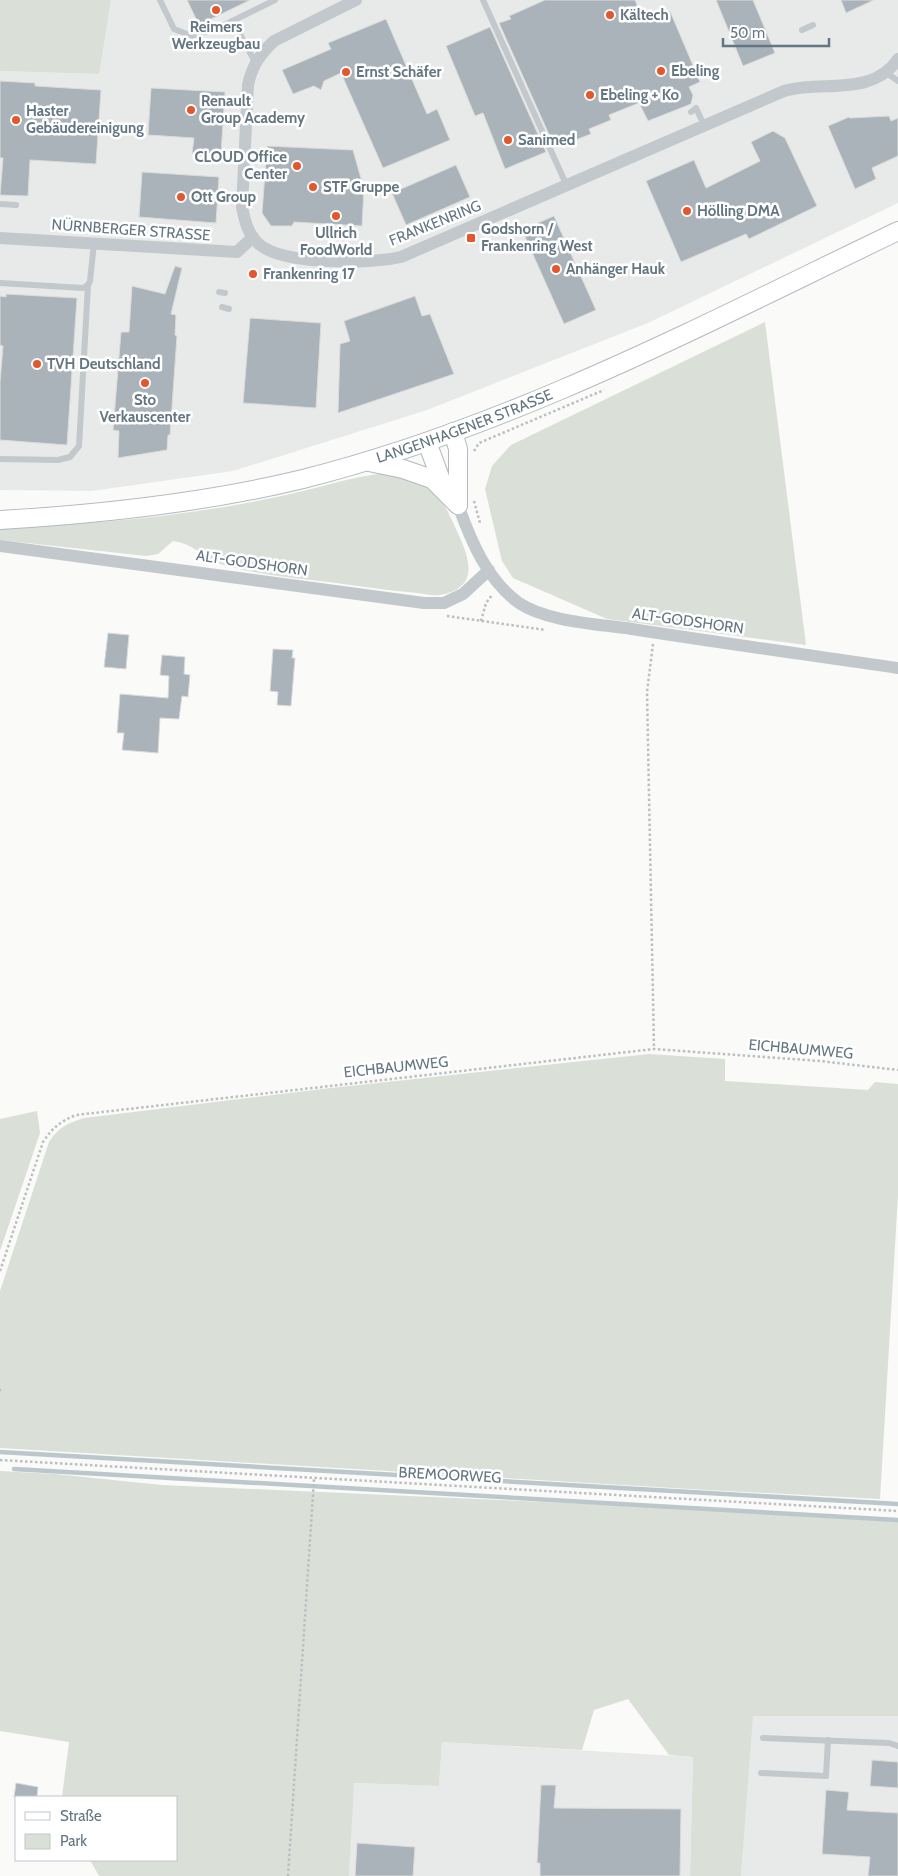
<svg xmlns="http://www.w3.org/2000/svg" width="898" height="1876" font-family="Cabin,sans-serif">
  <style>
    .built { fill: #e8e9e9 }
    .green { fill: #dadfd7 }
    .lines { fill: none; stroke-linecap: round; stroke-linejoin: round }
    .stream { stroke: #bbc7cb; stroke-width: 4.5 }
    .building { fill: #aab3b9; stroke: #dcdcda }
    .secondary-casing { stroke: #b3babf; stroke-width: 20 }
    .path { stroke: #bbbfc2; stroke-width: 2.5; stroke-dasharray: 2.5 2.5; stroke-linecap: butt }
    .service { stroke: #c3c8cc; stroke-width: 6 }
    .minor { stroke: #c3c8cc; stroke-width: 12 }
    .secondary { stroke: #fff; stroke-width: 18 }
    .poi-dot { fill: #e4572e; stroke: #fff; stroke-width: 2 }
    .labels { text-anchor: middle; stroke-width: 5; stroke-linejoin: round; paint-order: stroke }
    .poi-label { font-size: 15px; font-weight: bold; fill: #657683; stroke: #fff; text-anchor: start }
    .street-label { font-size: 15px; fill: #657683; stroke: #fff }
  </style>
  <rect width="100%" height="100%" fill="#fafaf8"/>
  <g class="built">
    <polygon points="111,0 898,0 898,203 648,323 427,410 233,471 92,491 0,490 0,71 98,74"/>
    <polygon points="752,1715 898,1716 898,1876 741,1876"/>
    <polygon points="442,1742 693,1757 690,1876 349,1876 353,1783 439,1786"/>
  </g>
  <g class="green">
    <polygon points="0,0 111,0 99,74 0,71"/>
    <polygon points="765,322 806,645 607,619 513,578 502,561 485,489 492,466 511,445"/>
    <path d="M385 473C428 482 437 486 455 527 462 543 478 572 461 586 456 591 447 594 440 595 433 596 425 594 418 593 398 591 378 589 358 586 316 580 267 577 227 566 206 561 196 544 173 541L158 554 146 556 0 540V527C93 525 186 516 277 497 313 490 348 477 385 473Z"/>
    <path d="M649 1054 725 1059V1081L868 1090 875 1082 898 1084V1195L880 1499 707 1490 0 1448V1291L49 1142C60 1126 67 1124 84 1118L331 1088Z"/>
    <polygon points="37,1111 40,1133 0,1251 0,1119"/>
    <polygon points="0,1471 55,1474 162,1485 702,1509 898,1521 898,1716 753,1716 741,1876 690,1876 693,1757 669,1755 628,1699 594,1710 582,1750 442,1742 439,1786 354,1783 349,1876 99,1876 90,1860 176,1860 176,1797 62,1797 69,1742 0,1731"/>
  </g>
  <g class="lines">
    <g class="stream">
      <polyline points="0,1452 898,1504"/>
      <polyline points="14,1469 898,1520"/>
    </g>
  </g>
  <g class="building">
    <polygon points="187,0 250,0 199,25"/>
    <polygon points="545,0 635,0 644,22 670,11 700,82 689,87 693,95 691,104 648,121 639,103 609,115 611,120 589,129 591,134 555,148 499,23 511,19 509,16"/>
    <polygon points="716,0 753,0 775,53 743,66"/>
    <polygon points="841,0 874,0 846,13"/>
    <polygon points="386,19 427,114 437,109 450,140 383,168 341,73 324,81 321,90 314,86 293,94 282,70 331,49 328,43"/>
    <polygon points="490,27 546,152 505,169 483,113 475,116 446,46"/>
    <polygon points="0,81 35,83 35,86 101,90 96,164 30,160 28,196 0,195 3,158 0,158"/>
    <polygon points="151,88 225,92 221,154 192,153 194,138 148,135"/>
    <polygon points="889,116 891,121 898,118 898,156 872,168 876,179 855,189 828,126 849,117 850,118"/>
    <polygon points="773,131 785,138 817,206 749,239 746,234 681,262 646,181 694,160 706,188 760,161 751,142"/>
    <polygon points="267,146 353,150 364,189 362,226 294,222 292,226 271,226 262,213"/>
    <polygon points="456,165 470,197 406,225 392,193"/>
    <polygon points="142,172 219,177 216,223 139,217"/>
    <polygon points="554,216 596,310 564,324 522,230"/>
    <polygon points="175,266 182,268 171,314 176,315 175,335 177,336 170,435 168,435 167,450 118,458 119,431 113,430 121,332 129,332 132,286 165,294"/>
    <polygon points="6,294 77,298 67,445 0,440 0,382 3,346 0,345 0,296 6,297"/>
    <polygon points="415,296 422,316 430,314 454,374 338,413 340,344 350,341 344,321"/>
    <polygon points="250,318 321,323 316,408 243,403"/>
    <polygon points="108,633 129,635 126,669 104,667"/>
    <polygon points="273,649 293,650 292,658 295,658 291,706 277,705 278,692 270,691"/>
    <polygon points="162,655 185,657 184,674 190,675 188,697 182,696 179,719 160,718 158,753 122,750 124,733 117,733 120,694 168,698 169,676 160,675"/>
    <polygon points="872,1760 898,1762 898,1788 870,1786"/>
    <polygon points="16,1783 38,1787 37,1797 14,1797"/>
    <polygon points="541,1785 556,1785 554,1808 681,1809 680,1876 540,1876 540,1863 537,1863"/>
    <polygon points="826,1790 849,1792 847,1810 898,1813 898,1876 868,1876 870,1857 822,1854"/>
    <polygon points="357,1843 415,1847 413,1876 355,1876"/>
  </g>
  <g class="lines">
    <defs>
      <g id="secondary">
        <polyline points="453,432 458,449 458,505"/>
        <polyline points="427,442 445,491"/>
        <polyline points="369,462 403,469 432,479 458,505"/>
        <path id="s1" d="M0 520C101 514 204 503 303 479 513 426 704 324 898 231"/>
      </g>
    </defs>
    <use href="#secondary" class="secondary-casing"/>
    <g class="path">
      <polyline points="474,451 479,443 604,390"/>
      <polyline points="474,501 480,523"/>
      <polyline points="447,616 546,630"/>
      <polyline points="481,621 486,603 492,595"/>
      <polyline points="653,644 647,692 654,1049"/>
      <path d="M0 1271 43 1142C52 1128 61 1121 76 1115L654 1049 820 1061 898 1070"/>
      <polyline points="0,1390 1,1390"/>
      <polyline points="0,1460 898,1511"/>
      <polyline points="288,1876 314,1479"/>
    </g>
    <g class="service">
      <polyline points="160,0 174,29 192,36 218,28 275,0"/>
      <polyline points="483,0 566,184"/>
      <polyline points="233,21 255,62"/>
      <polyline points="802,30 813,25"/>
      <polyline points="887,73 898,81"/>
      <polyline points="691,112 696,108 704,125"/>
      <polyline points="0,204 16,205"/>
      <polyline points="0,283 83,288 88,285 90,281 94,243"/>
      <polyline points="219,292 225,293"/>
      <polyline points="222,307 229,309"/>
      <polyline points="0,459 58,460 70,457 79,446 88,285"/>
      <polyline points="763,1738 889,1743 898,1746"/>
      <polyline points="761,1773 826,1776 828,1740"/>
    </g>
    <g class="minor">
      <path d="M356 0 274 41C260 54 252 66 248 85L242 207C245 222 248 235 260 245 285 265 370 264 401 257L784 91C793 89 801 87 810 87 842 85 878 89 898 59"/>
      <polyline points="0,238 237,252 253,237"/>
      <path d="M458 505C471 541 487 580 519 603 547 622 599 624 632 629 721 643 809 655 898 668"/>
      <polyline points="0,546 424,603 444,603 463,594 489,570"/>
    </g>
    <use href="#secondary" class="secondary"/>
  </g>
  <g class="poi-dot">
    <circle cx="216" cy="10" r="5"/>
    <circle cx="610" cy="15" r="5"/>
    <circle cx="661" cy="71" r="5"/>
    <circle cx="346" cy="72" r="5"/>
    <circle cx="590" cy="95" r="5"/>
    <circle cx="191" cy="110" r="5"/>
    <circle cx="16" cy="120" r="5"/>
    <circle cx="508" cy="140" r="5"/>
    <circle cx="297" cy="166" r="5"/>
    <circle cx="313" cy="187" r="5"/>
    <circle cx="181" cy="197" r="5"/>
    <circle cx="687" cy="211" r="5"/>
    <circle cx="336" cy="216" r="5"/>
    <rect x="466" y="233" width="10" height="10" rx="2.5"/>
    <circle cx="556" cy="269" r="5"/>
    <circle cx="253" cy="274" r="5"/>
    <circle cx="37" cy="364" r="5"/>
    <circle cx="145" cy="383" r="5"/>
  </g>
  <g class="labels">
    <g class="poi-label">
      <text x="620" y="20">Kältech</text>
      <text x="216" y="32" text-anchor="middle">Reimers<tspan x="216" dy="17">Werkzeugbau</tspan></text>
      <text x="671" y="76">Ebeling</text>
      <text x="356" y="77">Ernst Schäfer</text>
      <text x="600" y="100">Ebeling + Ko</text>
      <text x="201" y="106">Renault<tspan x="201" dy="17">Group Academy</tspan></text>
      <text x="26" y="116">Haster<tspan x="26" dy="17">Gebäudereinigung</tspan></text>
      <text x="518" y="145">Sanimed</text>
      <text x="287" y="162" text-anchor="end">CLOUD Office<tspan x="287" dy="17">Center</tspan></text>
      <text x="323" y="192">STF Gruppe</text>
      <text x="191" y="202">Ott Group</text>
      <text x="697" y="216">Hölling DMA</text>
      <text x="481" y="234">Godshorn /<tspan x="481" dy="17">Frankenring West</tspan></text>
      <text x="336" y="238" text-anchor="middle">Ullrich<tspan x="336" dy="17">FoodWorld</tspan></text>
      <text x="566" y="274">Anhänger Hauk</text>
      <text x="263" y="279">Frankenring 17</text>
      <text x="47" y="369">TVH Deutschland</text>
      <text x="145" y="405" text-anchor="middle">Sto<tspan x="145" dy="17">Verkauscenter</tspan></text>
    </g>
    <g class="street-label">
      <text transform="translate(435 223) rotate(-22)" y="5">FRANKENRING</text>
      <text transform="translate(131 230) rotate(4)" y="5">NÜRNBERGER STRASSE</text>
      <text dy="5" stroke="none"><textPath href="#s1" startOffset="476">LANGENHAGENER STRASSE</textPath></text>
      <text transform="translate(252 563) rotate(8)" y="5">ALT-GODSHORN</text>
      <text transform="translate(688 621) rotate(8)" y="5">ALT-GODSHORN</text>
      <text transform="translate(801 1049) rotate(5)" y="5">EICHBAUMWEG</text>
      <text transform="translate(396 1067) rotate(-6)" y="5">EICHBAUMWEG</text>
      <text transform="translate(450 1475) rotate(3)" y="5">BREMOORWEG</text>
    </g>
  </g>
  <rect x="15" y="1796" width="162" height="65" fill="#ffffff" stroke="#c1c8cd"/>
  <rect x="25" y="1812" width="25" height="8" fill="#ffffff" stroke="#c1c8cd"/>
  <text x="60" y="1821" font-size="15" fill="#657683">Straße</text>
  <rect x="25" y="1834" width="25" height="15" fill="#dadfd7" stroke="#c1c8cd"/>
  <text x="60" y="1846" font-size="15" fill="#657683">Park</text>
  <path d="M723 38v8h106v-8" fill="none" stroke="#657683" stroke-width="2.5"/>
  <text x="730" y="38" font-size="15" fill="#657683" stroke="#ffffff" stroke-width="4" paint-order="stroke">50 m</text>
</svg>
